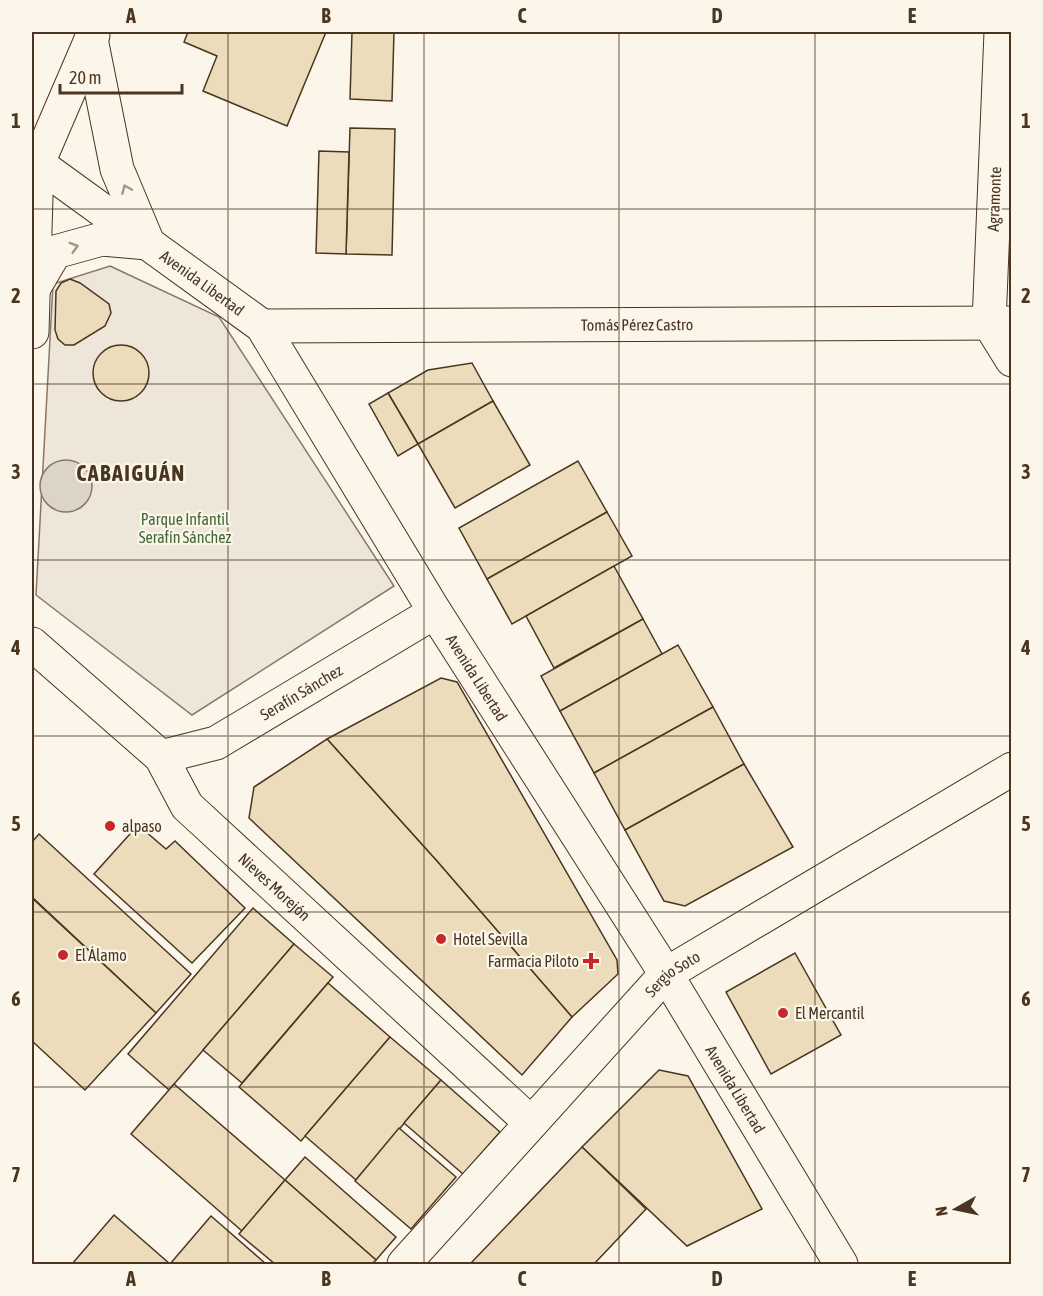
<svg xmlns="http://www.w3.org/2000/svg" width="1043" height="1296" font-family="'Asap Condensed',sans-serif">
  <style>
    .green { fill: #ede6d9; stroke: #887966; stroke-width: 1.5 }
    .water { fill: #dcd4c6; stroke: #887966; stroke-width: 1.5 }
    .building { fill: #ecdcbc; stroke: #4a3520; stroke-width: 1.5 }
    .lines { fill: none; stroke-linecap: round; stroke-linejoin: round }
    .minor-casing { stroke: #4a3520; stroke-width: 35 }
    .major-casing { stroke: #4a3520; stroke-width: 35 }
    .minor { stroke: #fbf6e9; stroke-width: 33 }
    .major { stroke: #fbf6e9; stroke-width: 33 }
    .oneway { stroke: #a29684 }
    .grid { fill: none; stroke: #4a3520; stroke-width: 1.5; stroke-opacity: 0.55 }
    .poi-dot { fill: #c62828; stroke: #fbf6e9; stroke-width: 2 }
    .labels { text-anchor: middle; stroke-width: 4.5; stroke-linejoin: round; paint-order: stroke }
    .street-label { font-size: 16px; fill: #4a3520; stroke: #fbf6e9 }
    .park-label { font-size: 16px; fill: #436837; stroke: #fbf6e9 }
    .poi-label { font-size: 16px; fill: #4a3520; stroke: #fbf6e9; text-anchor: start }
    .district-label { font-size: 22px; font-weight: bold; letter-spacing: 1.5px; fill: #4a3520; stroke: #fbf6e9 }
    .neatline { fill: none; stroke: #4a3520; stroke-width: 2 }
    .grid-label { font-size: 20px; text-anchor: middle; font-weight: bold; fill: #4a3520 }
  </style>
  <rect width="100%" height="100%" fill="#fbf6e9"/>
  <polygon class="green" points="110,266 219,317 394,586 192,715 36,595 53,284"/>
  <circle class="water" cx="66" cy="486" r="26"/>
  <g class="building">
    <polygon points="188,32 326,32 287,126 203,91 217,56 184,42"/>
    <polygon points="352,32 394,32 392,101 350,99"/>
    <polygon points="350,128 395,129 392,255 346,254"/>
    <polygon points="319,151 349,152 346,254 316,253"/>
    <polygon points="70,279 80,283 109,304 111,313 105,326 74,345 65,345 58,339 55,330 56,291 61,283"/>
    <circle cx="121" cy="373" r="28"/>
    <polygon points="472,363 493,401 418,444 388,393 428,370"/>
    <polygon points="388,393 418,444 398,456 369,404"/>
    <polygon points="493,401 530,465 455,508 418,444"/>
    <polygon points="578,461 607,512 487,579 459,528"/>
    <polygon points="607,512 632,556 512,624 487,579"/>
    <polygon points="614,566 643,619 554,668 526,616"/>
    <polygon points="643,619 662,654 560,711 541,676"/>
    <polygon points="678,645 713,707 594,773 560,711"/>
    <polygon points="441,678 457,682 617,960 618,974 572,1017 436,860 327,739"/>
    <polygon points="713,707 744,764 625,830 594,773"/>
    <polygon points="327,739 436,860 572,1017 522,1075 249,818 254,787"/>
    <polygon points="744,764 793,847 685,906 664,901 625,830"/>
    <polygon points="138,825 166,849 175,841 245,908 192,963 94,874"/>
    <polygon points="39,834 191,974 156,1013 32,897 32,842"/>
    <polygon points="32,898 156,1013 85,1090 32,1041"/>
    <polygon points="253,908 294,944 169,1090 128,1054"/>
    <polygon points="294,944 333,977 242,1083 203,1050"/>
    <polygon points="795,953 841,1035 771,1074 726,992"/>
    <polygon points="328,983 390,1037 301,1141 239,1087"/>
    <polygon points="390,1037 441,1080 356,1180 305,1136"/>
    <polygon points="659,1070 688,1076 762,1209 687,1246 582,1147"/>
    <polygon points="441,1080 500,1132 463,1174 404,1123"/>
    <polygon points="174,1084 285,1180 242,1231 131,1134"/>
    <polygon points="399,1128 456,1177 411,1229 355,1181"/>
    <polygon points="582,1147 646,1209 594,1264 470,1264"/>
    <polygon points="305,1157 396,1237 376,1260 285,1180"/>
    <polygon points="285,1180 376,1260 372,1264 275,1264 239,1234"/>
    <polygon points="114,1215 170,1264 171,1264 72,1264"/>
    <polygon points="211,1216 266,1264 170,1264"/>
  </g>
  <g class="lines">
    <defs>
      <g id="minor">
        <polyline points="1001,32 989,323 1012,360"/>
        <path id="s1" d="M262 326 1012 323"/>
        <path id="s2" d="M32 644 161 757 187 806 531 1123"/>
        <path id="s3" d="M161 757 216 743 435 612"/>
        <path id="s4" d="M404 1264 666 974 1012 769"/>
      </g>
      <g id="major">
        <path id="s5" d="M37 163 262 326 435 612 666 974 841 1264"/>
        <polyline points="32,177 93,35"/>
        <polyline points="35,286 55,252 102,239 148,243 117,169 91,39"/>
        <polyline points="32,332 37,163"/>
      </g>
    </defs>
    <use href="#minor" class="minor-casing"/>
    <use href="#major" class="major-casing"/>
    <use href="#minor" class="minor"/>
    <use href="#major" class="major"/>
  </g>
  <defs><path id="oneway-chevron" d="M-2-3.5L2.5 0L-2 3.5" fill="none" stroke-width="1.6" stroke-linecap="round" stroke-linejoin="round" transform="scale(1.5)"/></defs>
  <g class="oneway">
    <use href="#oneway-chevron" transform="translate(126 189) rotate(-113)"/>
    <use href="#oneway-chevron" transform="translate(74 247) rotate(-16)"/>
  </g>
  <path class="grid" d="M228 32V1264M424 32V1264M619 32V1264M815 32V1264M32 209H1012M32 384H1012M32 560H1012M32 736H1012M32 912H1012M32 1087H1012"/>
  <g class="poi-dot">
    <circle cx="110" cy="826" r="6"/>
    <circle cx="441" cy="939" r="6"/>
    <circle cx="63" cy="955" r="6"/>
    <path d="M588 952h6v6h6v6h-6v6h-6v-6h-6v-6h6z"/>
    <circle cx="783" cy="1013" r="6"/>
  </g>
  <g class="labels">
    <g class="street-label">
      <text transform="translate(994 199) rotate(-88)" y="6">Agramonte</text>
      <text dy="6" stroke="none"><textPath href="#s5" startOffset="204">Avenida Libertad</textPath></text>
      <text dy="6" stroke="none"><textPath href="#s1" startOffset="375">Tomás Pérez Castro</textPath></text>
      <text dy="6" stroke="none"><textPath href="#s5" startOffset="690">Avenida Libertad</textPath></text>
      <text dy="6" stroke="none"><textPath href="#s3" startOffset="156">Serafín Sánchez</textPath></text>
      <text dy="6" stroke="none"><textPath href="#s2" startOffset="346">Nieves Morejón</textPath></text>
      <text dy="6" stroke="none"><textPath href="#s4" startOffset="396">Sergio Soto</textPath></text>
      <text dy="6" stroke="none"><textPath href="#s5" startOffset="1176">Avenida Libertad</textPath></text>
    </g>
    <g class="park-label">
      <text x="185" y="525">Parque Infantil<tspan x="185" dy="18">Serafín Sánchez</tspan></text>
    </g>
    <g class="poi-label">
      <text x="122" y="832">alpaso</text>
      <text x="453" y="945">Hotel Sevilla</text>
      <text x="75" y="961">El Álamo</text>
      <text x="579" y="967" text-anchor="end">Farmacia Piloto</text>
      <text x="795" y="1019">El Mercantil</text>
    </g>
    <g class="district-label">
      <text x="131" y="481">CABAIGUÁN</text>
    </g>
  </g>
  <rect width="1043" height="1296" fill="none" stroke="#fbf6e9" stroke-width="66"/>
  <g transform="translate(956 1209) rotate(261)" stroke="#fbf6e9" stroke-width="4.5" paint-order="stroke">
  <path d="M0-4.5L10 22L0 15L-10 22Z" fill="#4a3520"/>
  <text y="-9" font-size="16" font-weight="bold" text-anchor="middle" fill="#4a3520">N</text>
  </g>
  <path d="M60 84v9h122v-9" fill="none" stroke="#4a3520" stroke-width="3"/>
  <text x="69" y="84" font-size="18" fill="#4a3520" stroke="#fbf6e9" stroke-width="4.5" paint-order="stroke">20 m</text>
  <rect x="33" y="33" width="977" height="1230" class="neatline"/>
  <g class="grid-label">
    <text x="131" y="23">A</text>
    <text x="326" y="23">B</text>
    <text x="522" y="23">C</text>
    <text x="717" y="23">D</text>
    <text x="912" y="23">E</text>
    <text x="16" y="128">1</text>
    <text x="1026" y="128">1</text>
    <text x="16" y="303">2</text>
    <text x="1026" y="303">2</text>
    <text x="16" y="479">3</text>
    <text x="1026" y="479">3</text>
    <text x="16" y="655">4</text>
    <text x="1026" y="655">4</text>
    <text x="16" y="831">5</text>
    <text x="1026" y="831">5</text>
    <text x="16" y="1006">6</text>
    <text x="1026" y="1006">6</text>
    <text x="16" y="1182">7</text>
    <text x="1026" y="1182">7</text>
    <text x="131" y="1286">A</text>
    <text x="326" y="1286">B</text>
    <text x="522" y="1286">C</text>
    <text x="717" y="1286">D</text>
    <text x="912" y="1286">E</text>
  </g>
</svg>
